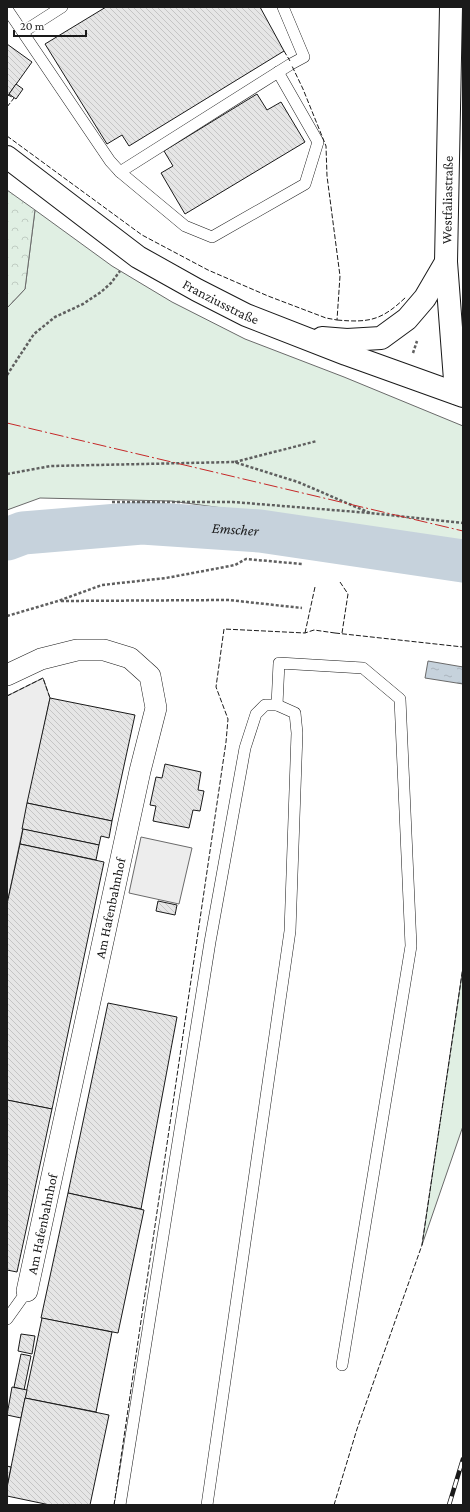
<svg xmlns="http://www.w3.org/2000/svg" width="470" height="1512" font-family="'Crimson Pro',serif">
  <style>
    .grass { fill: #e0efe3; stroke: #6a6a6a }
    .forest { fill: url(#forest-crowns); stroke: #6a6a6a }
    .parking { fill: #ededed; stroke: #6a6a6a }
    .water { fill: url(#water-ripples); stroke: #6a6a6a }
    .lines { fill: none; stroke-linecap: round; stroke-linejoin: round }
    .stream { stroke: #c6d2dc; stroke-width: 7 }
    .river { stroke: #c6d2dc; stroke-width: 43 }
    .building { fill: url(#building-back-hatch); stroke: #1a1a1a }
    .service-casing { stroke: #1a1a1a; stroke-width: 12 }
    .minor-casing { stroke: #1a1a1a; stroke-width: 22 }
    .tertiary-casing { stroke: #1a1a1a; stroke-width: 24 }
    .path { stroke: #5f5f5f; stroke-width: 2.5; stroke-dasharray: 3 2; stroke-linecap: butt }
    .service { stroke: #fff; stroke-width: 11 }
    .minor { stroke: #fff; stroke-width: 21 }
    .tertiary { stroke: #fff; stroke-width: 22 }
    .rail-casing { stroke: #1a1a1a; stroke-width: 4.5 }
    .rail { stroke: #fff; stroke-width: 3; stroke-dasharray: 9; stroke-linecap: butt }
    .fence { stroke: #1a1a1a; stroke-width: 1; stroke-dasharray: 5 2; stroke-linecap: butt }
    .power { stroke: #c62828; stroke-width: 1; stroke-dasharray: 14 3 2 3; stroke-linecap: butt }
    .labels { text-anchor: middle; stroke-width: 3; stroke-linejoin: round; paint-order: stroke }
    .street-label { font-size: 14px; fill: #1a1a1a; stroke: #fff }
    .water-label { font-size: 15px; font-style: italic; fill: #1a1a1a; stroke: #fff }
  </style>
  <defs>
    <pattern id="forest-crowns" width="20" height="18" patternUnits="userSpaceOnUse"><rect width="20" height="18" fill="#e0efe3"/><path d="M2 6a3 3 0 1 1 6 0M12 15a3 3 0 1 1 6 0" fill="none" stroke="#c0ccc2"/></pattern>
    <pattern id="water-ripples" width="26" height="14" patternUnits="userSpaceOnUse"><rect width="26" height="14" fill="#c6d2dc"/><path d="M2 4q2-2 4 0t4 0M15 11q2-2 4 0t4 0" fill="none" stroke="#aab4bc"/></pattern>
    <pattern id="building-back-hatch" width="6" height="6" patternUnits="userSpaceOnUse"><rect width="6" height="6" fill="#e6e6e6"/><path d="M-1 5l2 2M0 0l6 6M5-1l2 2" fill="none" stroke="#c5c5c5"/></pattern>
  </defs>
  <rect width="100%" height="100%" fill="#fff"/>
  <g class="grass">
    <polygon points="35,210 112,266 172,302 245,339 344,377 463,426 463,545 391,531 171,501 40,498 7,510 7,308 25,289"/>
    <polygon points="463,967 463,1126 422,1245"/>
  </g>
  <polygon class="forest" points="7,190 35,210 25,289 7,308"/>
  <g class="parking">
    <polygon points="43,678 50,698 7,904 7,696"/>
    <polygon points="141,837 192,848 179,904 129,893"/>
  </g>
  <polygon class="water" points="428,661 463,667 463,684 425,678"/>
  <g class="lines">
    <polyline class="stream" points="453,560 463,552"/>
    <path class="river" id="s1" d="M7 539 23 533 142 523 260 531 463 561"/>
  </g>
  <g class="building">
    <polygon points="106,7 260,7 284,51 129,146 122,135 107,144 45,44"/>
    <polygon points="7,44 32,62 7,97"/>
    <polygon points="16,84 23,89 16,99 9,94"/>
    <polygon points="257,94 267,110 281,102 305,142 185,214 161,173 173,166 164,151"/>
    <polygon points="50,698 135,715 112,821 27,803"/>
    <polygon points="165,764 201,772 198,790 204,791 200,811 193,810 189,828 153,821 156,806 150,805 156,777 162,778"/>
    <polygon points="27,803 112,821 109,838 101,836 99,845 22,829"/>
    <polygon points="23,829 99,845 96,860 20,844"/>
    <polygon points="20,844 104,862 52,1109 7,1100 7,904"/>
    <polygon points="158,901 177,905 175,915 156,911"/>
    <polygon points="108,1003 177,1017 141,1209 68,1193"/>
    <polygon points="7,1100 52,1109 17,1272 7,1270"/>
    <polygon points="68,1193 144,1210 118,1333 41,1318"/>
    <polygon points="42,1318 112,1332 96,1412 25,1398"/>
    <polygon points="21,1334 35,1336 32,1354 18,1351"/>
    <polygon points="21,1354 31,1356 24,1390 14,1387"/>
    <polygon points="12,1387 27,1390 21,1418 7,1415"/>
    <polygon points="25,1398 109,1415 90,1505 50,1505 7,1496 7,1487"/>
    <polygon points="7,1466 11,1467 7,1487"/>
  </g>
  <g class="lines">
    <defs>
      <g id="service">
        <polyline points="7,9 110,161 120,172 185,226 212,237 305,184 318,142 278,72"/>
        <polyline points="23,32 62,7"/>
        <polyline points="120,172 291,64 304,57 283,7"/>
        <polyline points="277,705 279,663 363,668 400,699 411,946 342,1365"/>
        <polyline points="7,1319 27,1291"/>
        <polyline points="120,1505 210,942 245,748 256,714 265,705 277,705 295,713 297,733 290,931 207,1505"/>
      </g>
      <polyline id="minor" points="7,675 41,659 77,650 104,650 130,658 150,676 156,708 140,771 27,1291"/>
      <g id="tertiary">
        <polyline points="451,7 446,262 456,393"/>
        <path id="s2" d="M7 157 138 257 197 290 246 315 346 354 463 396"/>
        <polyline points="322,338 347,340 381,338 407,319 425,298 446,262"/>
      </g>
    </defs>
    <use href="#service" class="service-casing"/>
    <use href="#minor" class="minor-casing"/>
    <use href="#tertiary" class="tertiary-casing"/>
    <g class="path">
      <polyline points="413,353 417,341"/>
      <polyline points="7,375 34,334 55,317 83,304 101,292 111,283 120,271"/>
      <polyline points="235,462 317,441"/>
      <polyline points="7,474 51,466 234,462 298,482 370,513"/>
      <polyline points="112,502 233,502 370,513 463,523"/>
      <polyline points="61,601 229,600 302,608"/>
      <polyline points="7,616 58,601 102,585 166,578 209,570 235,565 246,559 302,564"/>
    </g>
    <use href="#service" class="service"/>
    <use href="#minor" class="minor"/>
    <use href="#tertiary" class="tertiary"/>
    <defs>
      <polyline id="rail" points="449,1505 463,1459"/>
    </defs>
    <use href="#rail" class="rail-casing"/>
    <use href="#rail" class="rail"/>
    <g class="fence">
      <polyline points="284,51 290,61"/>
      <polyline points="7,107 14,98 8,95"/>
      <polyline points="7,136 142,235 208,270 268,296 326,318 337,320 340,276 327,176 326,146 303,89 292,66"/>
      <path d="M337 320C370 323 382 320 406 297"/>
      <polyline points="340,582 348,594 342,633"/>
      <polyline points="305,633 315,587"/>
      <polyline points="335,633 463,647"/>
      <polyline points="7,696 43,678 50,698"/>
      <polyline points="114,1505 226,742 228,719 216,687 224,629 305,633 314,630 335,633"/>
      <polyline points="334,1505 357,1429 422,1245 463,967"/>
    </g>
    <polyline class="power" points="7,423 463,531"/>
  </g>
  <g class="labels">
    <g class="street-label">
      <text transform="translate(447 200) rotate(-89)" y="5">Westfaliastraße</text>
      <text dy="5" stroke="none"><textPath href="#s2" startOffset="259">Franziusstraße</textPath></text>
      <text transform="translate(110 908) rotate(-78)" y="5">Am Hafenbahnhof</text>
      <text transform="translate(42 1224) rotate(-78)" y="5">Am Hafenbahnhof</text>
    </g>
    <g class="water-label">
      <text dy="5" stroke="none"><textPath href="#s1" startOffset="230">Emscher</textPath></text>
    </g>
  </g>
  <rect width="470" height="1512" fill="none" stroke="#1a1a1a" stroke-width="16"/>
  <path d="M14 30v6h72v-6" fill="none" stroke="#1a1a1a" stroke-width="2"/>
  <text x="20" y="30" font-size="12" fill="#1a1a1a" stroke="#ffffff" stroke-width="3" paint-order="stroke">20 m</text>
</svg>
